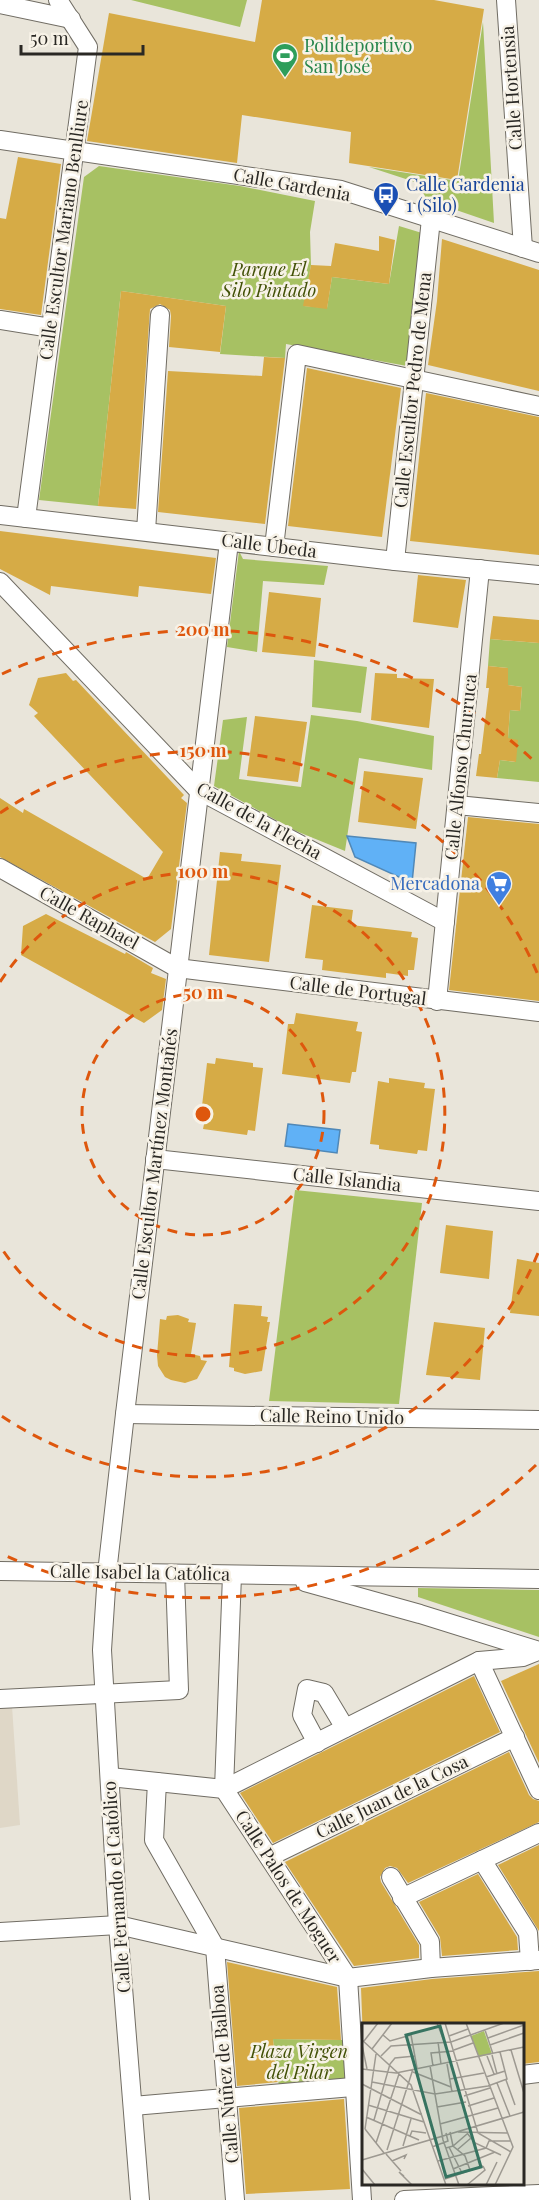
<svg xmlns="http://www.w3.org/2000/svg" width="539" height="2200" font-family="'Playfair Display',serif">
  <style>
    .built { fill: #dfd7c7 }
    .green { fill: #a7c163 }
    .water { fill: #60b1f6; stroke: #5088b7; stroke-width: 1.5 }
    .building { fill: #d6ab46 }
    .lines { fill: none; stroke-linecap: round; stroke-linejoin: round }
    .minor-casing { stroke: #716d64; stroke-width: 20 }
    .minor { stroke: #fff; stroke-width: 18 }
    .ring { fill: none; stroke: #de570d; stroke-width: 3; stroke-dasharray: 10 8 }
    .labels { text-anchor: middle; stroke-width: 5; stroke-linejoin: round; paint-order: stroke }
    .leisure-label { font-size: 18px; fill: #27864d; stroke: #f7f2e7; text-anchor: start }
    .street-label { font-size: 18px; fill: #2a2824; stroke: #f7f2e7 }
    .transit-label { font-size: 18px; fill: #164399; stroke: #f7f2e7; text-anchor: start }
    .park-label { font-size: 18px; font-style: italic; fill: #425107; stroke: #f7f2e7 }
    .shop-label { font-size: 18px; fill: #366cbe; stroke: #f7f2e7; text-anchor: end }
    .inset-road { fill: none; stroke: #9d9991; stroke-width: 1.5 }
    .view { fill: #377461; fill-opacity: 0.15; stroke: #377461; stroke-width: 3 }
    .inset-edge { fill: none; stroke: #2a2824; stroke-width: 3 }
    .centre { fill: #de570d; stroke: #f7f2e7; stroke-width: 3 }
    .ring-label { font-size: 18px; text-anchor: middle; font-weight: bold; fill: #de570d; stroke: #f7f2e7; stroke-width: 5; stroke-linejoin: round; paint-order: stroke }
  </style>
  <rect width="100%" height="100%" fill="#e9e5da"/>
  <polygon class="built" points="12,1706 20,1825 0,1828 0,1707"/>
  <g class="green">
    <polygon points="131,0 247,0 240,27"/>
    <polygon points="483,22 494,223 427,200 418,183 369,167 458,181"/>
    <polygon points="99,166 240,186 315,201 310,232 311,265 304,306 327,308 332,277 389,284 399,226 422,233 407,366 286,344 285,358 220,354 226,306 121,291 98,506 39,500 84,177"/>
    <polygon points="239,551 243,559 328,566 324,585 263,581 257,652 227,647"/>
    <polygon points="490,639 539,643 539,782 497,778 500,760 515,762 508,738 510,710 520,711 522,687 508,685 508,668 488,666"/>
    <polygon points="314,660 367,667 361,713 312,707"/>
    <polygon points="311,715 357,721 434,736 432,770 359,758 345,851 296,831 214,786 223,720 247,717 239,779 301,787"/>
    <polygon points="295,1190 422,1203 399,1404 269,1401"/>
    <polygon points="418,1588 539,1590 539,1637 418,1597"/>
    <polygon points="273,2039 345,2040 346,2081 279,2087"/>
  </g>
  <g class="water">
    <polygon points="347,836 416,843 412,883 355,857"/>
    <polygon points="288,1124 340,1130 337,1153 285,1146"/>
  </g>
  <g class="building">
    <polygon points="262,0 434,0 484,9 457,180 349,163 351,132 242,115 237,163 87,141 109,13 255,42"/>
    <polygon points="18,157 61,164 41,315 0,309 0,218 6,219"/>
    <polygon points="379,236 395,240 389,284 332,277 327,309 303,306 311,265 331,266 335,243 379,251"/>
    <polygon points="442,239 539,270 539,391 428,365 437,301"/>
    <polygon points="121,291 226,306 220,352 169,347 171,316 170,310 160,304 150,309 136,509 98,506"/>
    <polygon points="264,357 285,358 265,524 158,512 168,371 262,376"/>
    <polygon points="307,368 401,388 382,537 288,526"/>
    <polygon points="426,393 539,417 539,555 410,541"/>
    <polygon points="0,531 216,558 211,594 139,586 138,597 51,586 50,595 0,569"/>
    <polygon points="418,575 466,580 458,628 413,622"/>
    <polygon points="269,592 321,598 315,657 262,652"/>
    <polygon points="493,616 539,620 539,643 490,639"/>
    <polygon points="488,666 508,668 508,685 522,687 520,711 510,710 508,738 518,740 516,762 500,760 497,778 476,776 479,754 481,754 489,688 486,688"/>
    <polygon points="66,673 73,681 76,680 184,795 181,798 187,803 171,929 155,942 0,857 0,798 23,813 24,809 147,879 163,852 34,716 38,713 29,705 38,678"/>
    <polygon points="375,673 397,674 397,678 434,679 429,728 371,720"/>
    <polygon points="255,716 307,722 298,782 247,776"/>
    <polygon points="364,771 423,778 416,829 358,822"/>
    <polygon points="468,817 539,824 539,1001 449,990"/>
    <polygon points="220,852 242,854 241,861 281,865 269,962 209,955"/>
    <polygon points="312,905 353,910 351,925 412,932 411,937 418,938 414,970 408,970 408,976 386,973 386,978 322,970 323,960 305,958"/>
    <polygon points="46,914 125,954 126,952 153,968 151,973 166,979 162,1010 144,1023 21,955 23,926"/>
    <polygon points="296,1013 358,1022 356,1031 362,1032 356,1072 352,1072 350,1083 282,1074 288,1024 294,1024"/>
    <polygon points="216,1058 253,1063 253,1067 263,1068 255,1131 248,1130 247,1135 203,1129 204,1124 200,1123 207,1063 215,1064"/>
    <polygon points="389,1078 425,1083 424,1088 435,1089 427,1151 418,1150 417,1154 379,1149 379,1145 370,1144 378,1081 389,1083"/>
    <polygon points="446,1225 493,1231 489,1279 440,1273"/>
    <polygon points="517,1259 539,1263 539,1316 510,1313"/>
    <polygon points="234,1304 262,1306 261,1316 268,1317 267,1322 270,1322 262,1371 245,1374 234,1371 234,1368 229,1367"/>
    <polygon points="178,1315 189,1319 188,1322 196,1323 191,1354 200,1356 201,1360 207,1361 197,1379 185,1383 171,1380 165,1377 158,1366 157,1355 160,1319 166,1320 167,1316"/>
    <polygon points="434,1322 485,1328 480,1380 426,1375"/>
    <polygon points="539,1664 539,1763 501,1681"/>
    <polygon points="474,1676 500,1732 273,1843 240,1793"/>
    <polygon points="509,1752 529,1795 533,1799 539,1801 539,1822 408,1883 397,1868 390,1866 385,1868 380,1877 381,1882 419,1945 419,1958 354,1966 285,1862"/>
    <polygon points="539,1845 539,1931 498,1865"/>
    <polygon points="478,1874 517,1937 518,1950 442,1956 440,1937 419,1902"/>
    <polygon points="227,1962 337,1987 341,2040 273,2039 278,2082 237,2086"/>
    <polygon points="539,1971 539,2062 522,2064 522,2025 363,2025 363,2040 361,1988 432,1979"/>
    <polygon points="344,2099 350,2189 246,2194 239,2108"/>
  </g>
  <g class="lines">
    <defs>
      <g id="minor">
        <polyline points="506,0 523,248"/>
        <polyline points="0,4 71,19"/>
        <polyline points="0,140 341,190 539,253"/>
        <polyline points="0,320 51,328"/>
        <polyline points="0,515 395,561 539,575"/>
        <polyline points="26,518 88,47 58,0"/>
        <polyline points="146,531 160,315"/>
        <polyline points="274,547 297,354 539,406"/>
        <polyline points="395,561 431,219"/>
        <polyline points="0,582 198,790 445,922"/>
        <polyline points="457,805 539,813"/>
        <polyline points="0,868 177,968 539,1012"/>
        <polyline points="437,1001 480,569"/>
        <polyline points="155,1159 539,1201"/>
        <polyline points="125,1414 539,1420"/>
        <polyline points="0,1571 539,1579"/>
        <polyline points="232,1575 224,1789 348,1978 362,2200"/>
        <polyline points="305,1582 420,1614 539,1651"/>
        <polyline points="479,1661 539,1790"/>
        <polyline points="0,1699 179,1690 175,1574"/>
        <polyline points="317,1743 302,1715 307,1689 324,1693 345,1728"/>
        <polyline points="110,1777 224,1789 479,1661 523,1657 538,1651"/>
        <polyline points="157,1782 154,1840 215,1947 235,2200"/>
        <polyline points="269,1857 515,1737"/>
        <polyline points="482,1860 528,1933 530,1961"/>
        <polyline points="391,1877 430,1942 431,1968"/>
        <polyline points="402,1898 539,1833"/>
        <polyline points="0,1932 118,1925 348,1978 431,1968 539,1960"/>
        <polyline points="522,2075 539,2073"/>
        <polyline points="133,2106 364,2086"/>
        <polyline points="140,2200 118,1925 102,1650 107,1573 125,1414 229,542"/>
        <polyline points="404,2200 539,2194"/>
      </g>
    </defs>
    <use href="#minor" class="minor-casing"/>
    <use href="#minor" class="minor"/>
  </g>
  <g class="ring">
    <circle cx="203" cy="1114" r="121"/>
    <path d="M0 982A242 242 0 1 1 0 1246"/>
    <path d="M538 1253A363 363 0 0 1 0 1415M0 813A363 363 0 0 1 538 975"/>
    <path d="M536 1465A484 484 0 0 1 2 1554M2 674A484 484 0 0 1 536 763"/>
  </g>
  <defs>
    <symbol id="stadium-pin" viewBox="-11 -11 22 30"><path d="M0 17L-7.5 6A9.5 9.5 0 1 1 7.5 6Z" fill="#2e9e5b" stroke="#f7f2e7"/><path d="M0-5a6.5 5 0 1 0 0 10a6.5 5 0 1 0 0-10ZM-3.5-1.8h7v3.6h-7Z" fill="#fff"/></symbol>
    <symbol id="bus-pin" viewBox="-11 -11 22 30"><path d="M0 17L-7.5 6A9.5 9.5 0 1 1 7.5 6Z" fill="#1a4fb4" stroke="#f7f2e7"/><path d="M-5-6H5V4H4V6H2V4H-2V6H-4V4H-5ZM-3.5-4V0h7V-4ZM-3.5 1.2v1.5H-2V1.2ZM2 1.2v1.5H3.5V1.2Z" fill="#fff"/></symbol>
    <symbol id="supermarket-pin" viewBox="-11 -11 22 30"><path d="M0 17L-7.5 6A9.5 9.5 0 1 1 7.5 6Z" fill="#3f7fe0" stroke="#f7f2e7"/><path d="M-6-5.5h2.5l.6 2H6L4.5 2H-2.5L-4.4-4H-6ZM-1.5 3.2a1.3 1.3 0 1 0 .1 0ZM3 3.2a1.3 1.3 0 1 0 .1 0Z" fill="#fff"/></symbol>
  </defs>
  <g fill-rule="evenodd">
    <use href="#stadium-pin" x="270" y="41" width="30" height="40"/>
    <use href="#bus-pin" x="371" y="180" width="30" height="40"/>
    <use href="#supermarket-pin" x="484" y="869" width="30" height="40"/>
  </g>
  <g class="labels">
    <g class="leisure-label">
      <text x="304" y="52">Polideportivo<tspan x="304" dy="21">San José</tspan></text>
    </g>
    <g class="street-label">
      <text transform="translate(512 88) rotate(-94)" y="6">Calle Hortensia</text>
      <text transform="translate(292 185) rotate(10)" y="6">Calle Gardenia</text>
      <text transform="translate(64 230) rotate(-82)" y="6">Calle Escultor Mariano Benlliure</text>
      <text transform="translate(413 390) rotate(-84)" y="6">Calle Escultor Pedro de Mena</text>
      <text transform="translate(269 546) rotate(7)" y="6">Calle Úbeda</text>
      <text transform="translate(461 767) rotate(-84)" y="6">Calle Alfonso Churruca</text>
      <text transform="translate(259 821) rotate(29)" y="6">Calle de la Flecha</text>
      <text transform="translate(89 918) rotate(29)" y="6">Calle Raphael</text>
      <text transform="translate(358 991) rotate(7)" y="6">Calle de Portugal</text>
      <text transform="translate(155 1164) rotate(-83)" y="6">Calle Escultor Martínez Montañés</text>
      <text transform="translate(347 1180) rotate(6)" y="6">Calle Islandia</text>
      <text transform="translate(332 1417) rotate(1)" y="6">Calle Reino Unido</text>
      <text transform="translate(140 1573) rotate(1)" y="6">Calle Isabel la Católica</text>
      <text transform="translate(392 1797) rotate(-26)" y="6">Calle Juan de la Cosa</text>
      <text transform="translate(117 1887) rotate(-94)" y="6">Calle Fernando el Católico</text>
      <text transform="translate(288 1887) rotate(57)" y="6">Calle Palos de Moguer</text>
      <text transform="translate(225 2074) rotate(-95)" y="6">Calle Núñez de Balboa</text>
    </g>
    <g class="transit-label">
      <text x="406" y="191">Calle Gardenia<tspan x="406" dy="21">1 (Silo)</tspan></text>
    </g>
    <g class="park-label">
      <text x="269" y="276">Parque El<tspan x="269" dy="21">Silo Pintado</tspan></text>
      <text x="299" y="2058">Plaza Virgen<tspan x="299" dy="21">del Pilar</tspan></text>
    </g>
    <g class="shop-label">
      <text x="480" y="890">Mercadona</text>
    </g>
  </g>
  <g transform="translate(362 2023)">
    <rect width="162" height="162" fill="#e9e5da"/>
    <path d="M122 8 130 31 117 34 109 13Z" fill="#a7c163"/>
    <path class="inset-road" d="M75 0 82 18M83 0 116 110 149 129M104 0 151 124 133 162M123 7 131 31M21 12 28 18 49 12M49 12 55 45M87 13 106 6M126 15 162 2M0 17 49 62 84 162M2 18 16 0M76 19 79 41M0 22 5 46M128 22 162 10M10 26 30 0M92 27 111 20M149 27 162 70M130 32 135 51M19 33 29 23 89 19 142 0M125 33 132 51M85 41 90 69M68 43 81 117 97 162M71 43 69 30 92 28M0 46 34 50 162 24M51 49 89 64M124 54 143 48M88 56 122 50M144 57 153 82M10 59 73 71 126 63 145 56 138 29M135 60 148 93M0 61 60 92M102 73 128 65M6 82 62 99M106 83 132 75M75 84 104 79M4 94 57 117M12 97 28 41 33 35 53 33M78 101 136 85M3 106 14 31M3 106 22 130M88 109 91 123 103 133 108 147M96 109 145 110M105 110 113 120 139 132M48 113 50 108 64 110M14 120 37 51M41 123 49 96M70 124 86 118 84 110M87 124 100 150M84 125 91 123 105 111M25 127 51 46M95 127 109 115M24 131 39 148M0 137 162 89M30 138 44 132 42 136M76 138 124 125 127 118H149M0 146 13 162M91 146 133 129M42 153 37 149 50 162M83 156 121 143M105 162 123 147 121 143M124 162 135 139"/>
    <path class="view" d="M78 3 119 144 84 154 44 12Z"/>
    <rect width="162" height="162" class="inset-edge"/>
  </g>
  <circle cx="203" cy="1114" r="9" class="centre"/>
  <g class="ring-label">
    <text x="203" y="636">200 m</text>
    <text x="203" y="757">150 m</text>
    <text x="203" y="878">100 m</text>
    <text x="203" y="999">50 m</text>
  </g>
  <path d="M21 45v9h122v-9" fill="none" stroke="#2a2824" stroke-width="3"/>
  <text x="30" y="45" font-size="18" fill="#2a2824" stroke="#f7f2e7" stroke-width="4.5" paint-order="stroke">50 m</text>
</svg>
